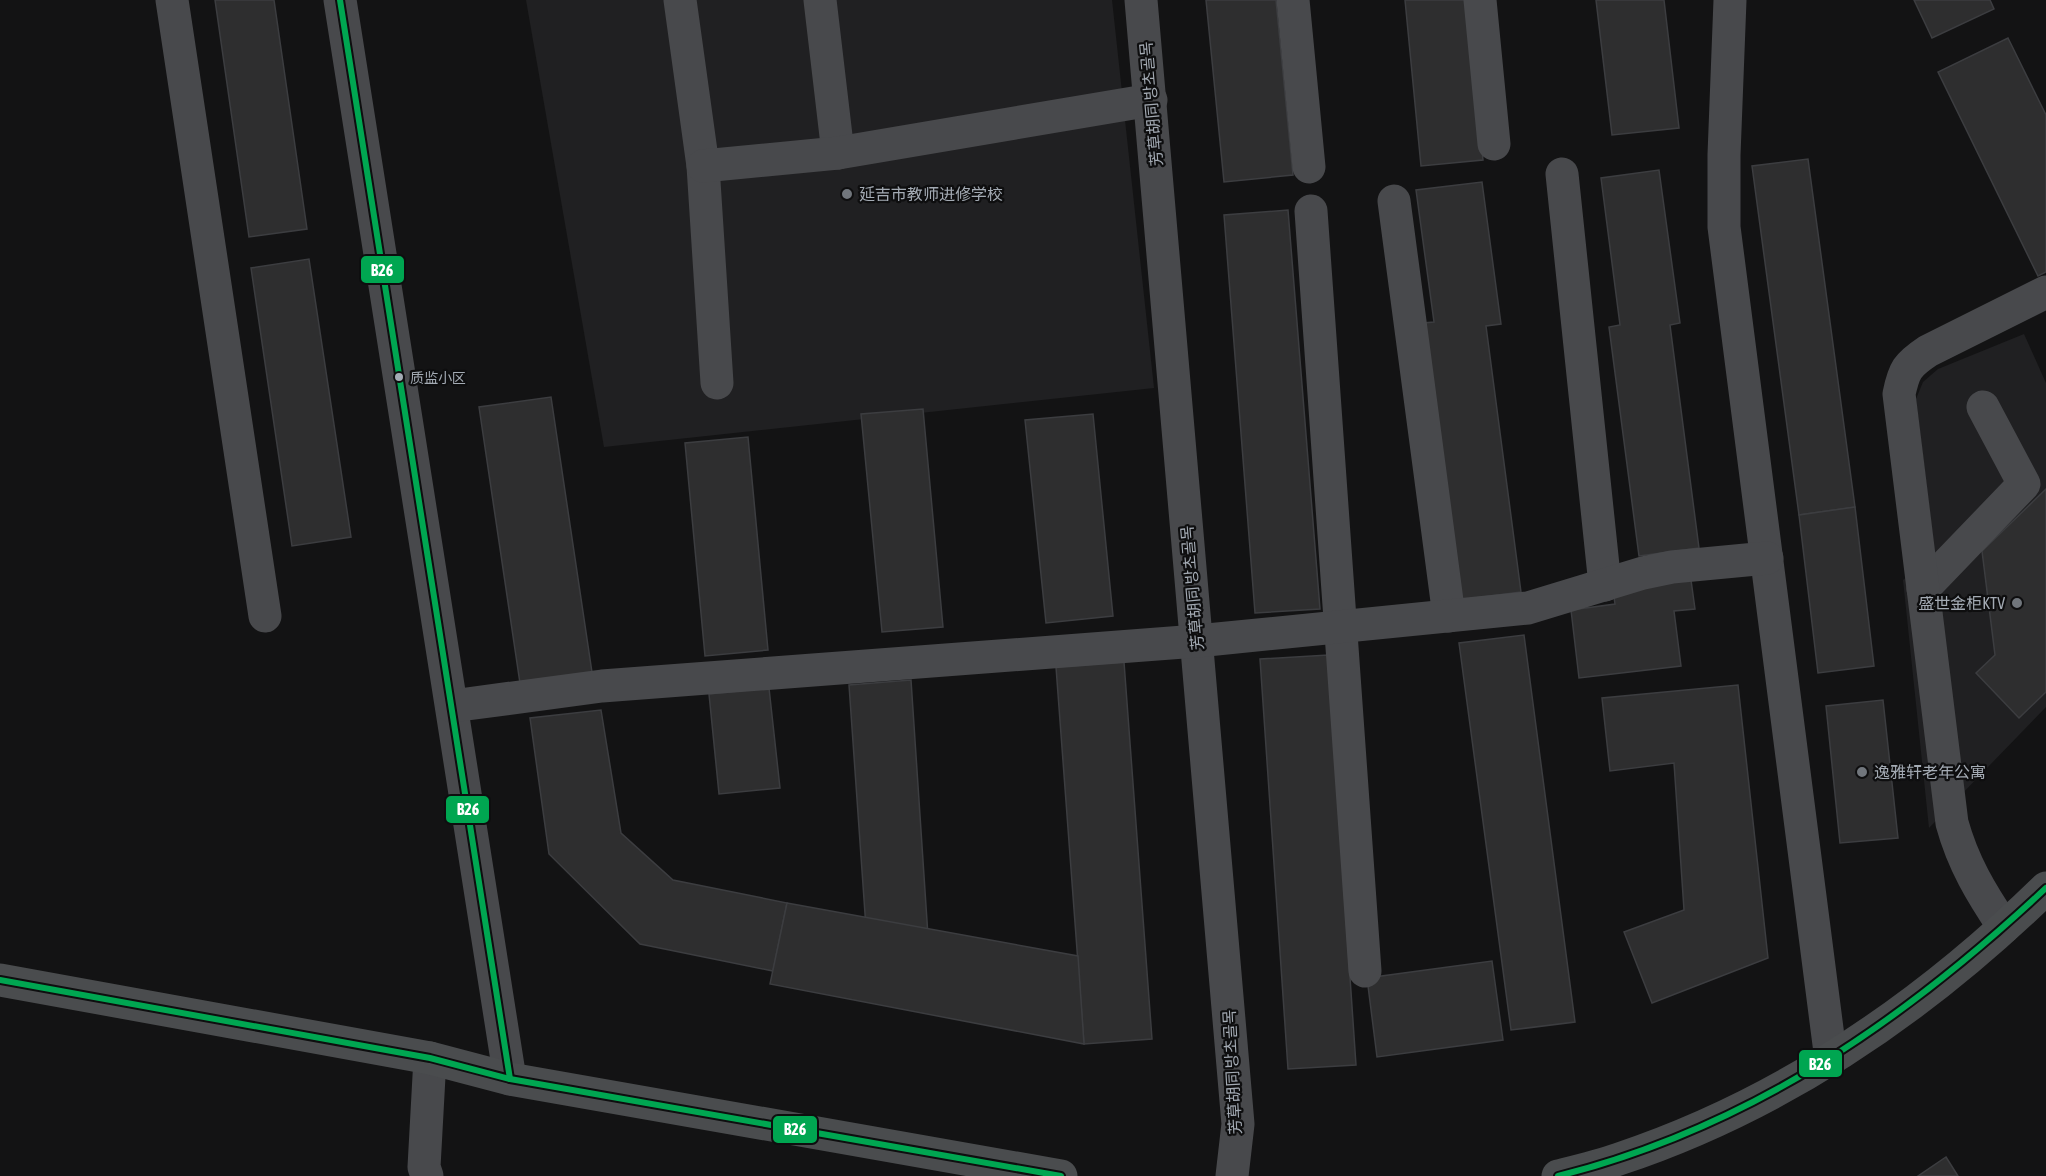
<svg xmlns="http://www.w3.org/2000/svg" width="2046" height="1176" font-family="'Asap Condensed','Noto Sans SC','Noto Sans KR',sans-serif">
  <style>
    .built { fill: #202022 }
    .building { fill: #2e2e2f; stroke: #3c3d40; stroke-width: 1.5 }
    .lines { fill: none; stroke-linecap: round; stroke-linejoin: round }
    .minor { stroke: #48494c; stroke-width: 33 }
    .major { stroke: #4a4c4e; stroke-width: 33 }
    .bus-1-casing { stroke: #0e0e0f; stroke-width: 10 }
    .bus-1 { stroke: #00a651; stroke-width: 6 }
    .poi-dot { fill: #71767c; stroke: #0e0e0f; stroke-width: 2 }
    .bus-dot { fill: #a4abb4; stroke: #0e0e0f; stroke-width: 2 }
    .labels { text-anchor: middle; stroke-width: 4.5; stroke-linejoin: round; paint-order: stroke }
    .bus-label { font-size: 14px; fill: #a4abb4; stroke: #0e0e0f; text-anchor: start }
    .street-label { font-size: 16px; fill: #a4abb4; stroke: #0e0e0f }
    .poi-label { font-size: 16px; fill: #a4abb4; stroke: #0e0e0f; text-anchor: start }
    .line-badge { stroke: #0e0e0f; stroke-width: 2 }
    .badge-label { font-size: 16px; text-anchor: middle; font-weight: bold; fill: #fff }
  </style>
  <rect width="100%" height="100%" fill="#131314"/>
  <g class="built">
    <polygon points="526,0 1112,0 1154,388 604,447"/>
    <polygon points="2024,334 2046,383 2046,707 1929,828 1903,580 1935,555 1916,399 1923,382 1938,369"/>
  </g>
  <g class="building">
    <polygon points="215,0 274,0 307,229 249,237"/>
    <polygon points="1206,0 1276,0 1293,175 1224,182"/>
    <polygon points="1405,0 1467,0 1483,160 1421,166"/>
    <polygon points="1596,0 1664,0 1679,128 1612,135"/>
    <polygon points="1914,0 1990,0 1994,9 1932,38"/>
    <polygon points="2008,38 2046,115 2046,272 2038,276 1938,72"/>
    <polygon points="1808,159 1855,507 1799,515 1752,166"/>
    <polygon points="1659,170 1680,323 1670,325 1699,548 1639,556 1609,327 1620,325 1601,178"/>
    <polygon points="1482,182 1501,324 1486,326 1521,592 1459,600 1423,323 1434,322 1416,190"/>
    <polygon points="1288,210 1320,609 1255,613 1224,215"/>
    <polygon points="309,259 351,537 292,546 251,268"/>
    <polygon points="551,397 593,679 521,690 479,407"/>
    <polygon points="923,409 943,627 882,632 861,414"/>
    <polygon points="1093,414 1113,616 1046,623 1025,420"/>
    <polygon points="748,437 768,650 705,656 685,443"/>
    <polygon points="2046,489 2046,692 2019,718 1976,673 1995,655 1982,551"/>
    <polygon points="1855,507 1874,666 1818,673 1799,515"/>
    <polygon points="1691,580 1695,609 1674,611 1681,666 1579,678 1571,610 1615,604 1613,590"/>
    <polygon points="1524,635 1575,1022 1511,1030 1459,643"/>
    <polygon points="1328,655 1356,1065 1288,1069 1260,659"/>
    <polygon points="1124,662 1152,1039 1084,1044 1056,667"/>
    <polygon points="911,680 931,981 870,985 849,685"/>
    <polygon points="1738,685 1768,958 1652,1003 1624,932 1684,910 1674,763 1610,771 1602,698"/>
    <polygon points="769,688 780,788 719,794 709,694"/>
    <polygon points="1883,700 1898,838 1840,843 1826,706"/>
    <polygon points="601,710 621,833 673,880 787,903 773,971 640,944 549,854 530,718"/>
    <polygon points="787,903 1078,956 1084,1044 770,984"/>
    <polygon points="1492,961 1503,1040 1377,1057 1367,978"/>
    <polygon points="1946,1157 1958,1176 1918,1176"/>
  </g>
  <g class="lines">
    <g class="minor">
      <polyline points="172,0 265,616"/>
      <polyline points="340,0 510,1079"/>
      <polyline points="680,0 703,166 717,383"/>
      <polyline points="820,0 838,153"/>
      <polyline points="1141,0 1238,1124 1232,1176"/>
      <polyline points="1293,0 1309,167"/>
      <polyline points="1480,0 1494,144"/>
      <polyline points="1730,0 1724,155 1724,227 1831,1060"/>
      <polyline points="703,166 838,153 1151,100"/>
      <polyline points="1562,174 1605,585"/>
      <polyline points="1394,201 1449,616"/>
      <polyline points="1311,211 1365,971"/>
      <polyline points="1923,589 2024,484 1983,407"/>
      <polyline points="452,706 602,686 1197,641 1528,608 1643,573 1672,567 1767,558"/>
      <path d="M2004 927C1981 893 1963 863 1952 823L1899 394C1904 370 1907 365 1928 351L2046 292"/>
      <polyline points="427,1176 424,1167 430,1058"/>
    </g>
    <g class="major">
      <polyline points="0,980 430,1058 510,1079 1061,1176"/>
      <path d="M1558 1176C1578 1171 1599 1166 1619 1159 1781 1105 1924 1007 2046 888"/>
    </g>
    <defs>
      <g id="bus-1">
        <polyline points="340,0 510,1079"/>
        <polyline points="0,980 430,1058 510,1079 1061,1176"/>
        <path d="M1558 1176C1749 1128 1904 1021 2046 888"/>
      </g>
    </defs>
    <use href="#bus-1" class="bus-1-casing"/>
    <use href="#bus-1" class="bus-1"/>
  </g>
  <g class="poi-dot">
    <circle cx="847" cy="194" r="6"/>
    <circle cx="2017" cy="603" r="6"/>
    <circle cx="1862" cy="772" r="6"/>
  </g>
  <circle class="bus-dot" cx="399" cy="377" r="5"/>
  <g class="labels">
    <g class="bus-label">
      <text x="410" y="383">质监小区</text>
    </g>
    <g class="street-label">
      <text transform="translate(1151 104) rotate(-95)" y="6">芳草胡同 방초골목</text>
      <text transform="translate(1192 588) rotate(-95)" y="6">芳草胡同 방초골목</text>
      <text transform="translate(1232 1072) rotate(-93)" y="6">芳草胡同 방초골목</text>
    </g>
    <g class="poi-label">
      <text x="859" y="200">延吉市教师进修学校</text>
      <text x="2005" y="609" text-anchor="end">盛世金柜KTV</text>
      <text x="1874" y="778">逸雅轩老年公寓</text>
    </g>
  </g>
  <g class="line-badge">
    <rect x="360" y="255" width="45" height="29" rx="6" fill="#00a651"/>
    <rect x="445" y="795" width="45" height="29" rx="6" fill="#00a651"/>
    <rect x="1798" y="1049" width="45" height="29" rx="6" fill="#00a651"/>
    <rect x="772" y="1115" width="46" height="29" rx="6" fill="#00a651"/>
  </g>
  <g class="badge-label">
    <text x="382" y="276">B26</text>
    <text x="468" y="815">B26</text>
    <text x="1820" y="1070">B26</text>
    <text x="795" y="1135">B26</text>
  </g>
</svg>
